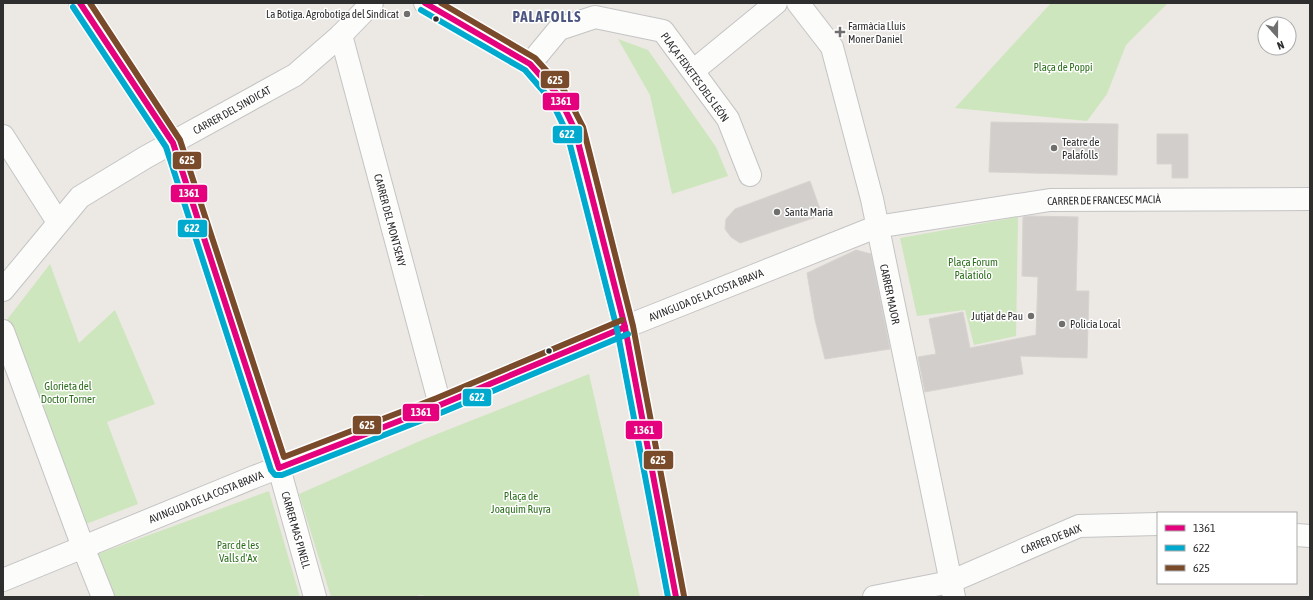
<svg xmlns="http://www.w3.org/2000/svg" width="1313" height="600" font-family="'Asap Condensed',sans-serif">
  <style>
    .green { fill: #cee6be }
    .building { fill: #d1cecb; stroke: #d7d4d0 }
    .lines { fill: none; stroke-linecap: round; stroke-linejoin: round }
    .minor-casing { stroke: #c5c4c5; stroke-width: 24 }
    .minor { stroke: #fcfcfb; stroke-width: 22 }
    .bus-1-casing { stroke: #fff; stroke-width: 9 }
    .bus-2-casing { stroke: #fff; stroke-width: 9 }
    .bus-3-casing { stroke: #fff; stroke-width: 9 }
    .bus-1 { stroke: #e5007d; stroke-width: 6 }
    .bus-2 { stroke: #00a9ce; stroke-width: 6 }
    .bus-3 { stroke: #7a4b2a; stroke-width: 6 }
    .poi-dot { fill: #706f6e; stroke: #fff; stroke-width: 1.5 }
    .bus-dot { fill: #2e2e2e; stroke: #fff; stroke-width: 1.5 }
    .labels { text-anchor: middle; stroke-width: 3; stroke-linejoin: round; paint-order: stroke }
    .poi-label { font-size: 11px; fill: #2e2e2e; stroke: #fff; text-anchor: start }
    .park-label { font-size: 11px; fill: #2c6e1b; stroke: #fff }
    .street-label { font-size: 11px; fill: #2e2e2e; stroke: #fff }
    .district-label { font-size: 15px; font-weight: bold; letter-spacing: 1px; fill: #4d5680; stroke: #fff }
    .line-badge { stroke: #fff; stroke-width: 1.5 }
    .badge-label { font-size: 11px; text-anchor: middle; font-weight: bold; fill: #fff }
  </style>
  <rect width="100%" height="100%" fill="#ece8e4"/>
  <g class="green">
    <polygon points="1051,3 1168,3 1126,45 1107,94 1087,121 955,108"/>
    <polygon points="618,39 648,50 716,147 728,176 672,194 650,95"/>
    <polygon points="1018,217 1016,336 974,345 965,310 917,316 900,238"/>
    <polygon points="50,264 79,343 115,310 155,404 107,422 138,504 65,532 3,358 3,325"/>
    <polygon points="589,374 640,597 429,597 421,595 414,597 331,597 299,494 422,440"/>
    <polygon points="269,491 300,597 97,597 81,560"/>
  </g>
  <g class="building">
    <polygon points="991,122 1118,124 1117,175 989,172"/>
    <polygon points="1157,134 1188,134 1188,178 1172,178 1172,164 1157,164"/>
    <polygon points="810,181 822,215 740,243 731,237 725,229 726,219 735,209"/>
    <polygon points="1029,216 1078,217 1076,291 1089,291 1087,358 1020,356 1023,374 925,392 918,357 936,354 929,319 963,312 970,348 1036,335 1038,277 1022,276 1023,217"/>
    <polygon points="856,250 871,254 890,349 825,359 815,320 807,273"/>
  </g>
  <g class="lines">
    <defs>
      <g id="minor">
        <polyline points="80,3 173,143 279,468 315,597"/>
        <polyline points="425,3 530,64 558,95 575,130 625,327 676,597"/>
        <polyline points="798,3 832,47 872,199 954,597"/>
        <polyline points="341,35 440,405"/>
        <polyline points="530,64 559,29 595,17 663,31 728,119 750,175"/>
        <polyline points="693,71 776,3"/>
        <polyline points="3,136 58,222"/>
        <polyline points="3,290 80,197 146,157 295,75 341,35 372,3"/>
        <polyline points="3,331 83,547 103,597"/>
        <polyline points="1296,535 1310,536"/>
        <polyline points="3,580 254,477 440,405 625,327 876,227 1050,200 1310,199"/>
        <polyline points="874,597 950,582 1079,526 1158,524"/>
      </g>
    </defs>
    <use href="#minor" class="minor-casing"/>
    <use href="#minor" class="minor"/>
    <defs>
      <g id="bus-1">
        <polyline points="80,3 173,143 279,468 440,405 625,327"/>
        <polyline points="425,3 530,64 558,95 575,130 625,327 676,597"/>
      </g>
      <g id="bus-2">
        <polyline points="73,7 166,147 271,470 275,475 282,475 443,412 628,334"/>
        <polyline points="421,10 525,70 551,100 567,133 617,329 668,597"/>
      </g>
      <g id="bus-3">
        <polyline points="90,3 180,140 284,457 437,398 622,320"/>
        <polyline points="441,3 535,58 564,90 583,127 633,326 684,596"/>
      </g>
    </defs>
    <use href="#bus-1" class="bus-1-casing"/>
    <use href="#bus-2" class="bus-2-casing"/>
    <use href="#bus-3" class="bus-3-casing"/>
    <use href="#bus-1" class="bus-1"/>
    <use href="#bus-2" class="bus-2"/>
    <use href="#bus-3" class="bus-3"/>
  </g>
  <g class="poi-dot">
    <circle cx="407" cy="14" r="4"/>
    <path d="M838 26h4v4h4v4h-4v4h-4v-4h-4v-4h4z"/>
    <circle cx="1054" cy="148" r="4"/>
    <circle cx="777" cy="212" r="4"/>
    <circle cx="1031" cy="316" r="4"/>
    <circle cx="1062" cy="324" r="4"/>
  </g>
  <g class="bus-dot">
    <circle cx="436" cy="19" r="3.5"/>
    <circle cx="549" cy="351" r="3.5"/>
  </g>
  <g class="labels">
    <g class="poi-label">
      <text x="399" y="18" text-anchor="end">La Botiga. Agrobotiga del Sindicat</text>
      <text x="848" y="30">Farmàcia Lluís<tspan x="848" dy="13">Moner Daniel</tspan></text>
      <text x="1062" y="146">Teatre de<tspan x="1062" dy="13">Palafolls</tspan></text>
      <text x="785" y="216">Santa Maria</text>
      <text x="1023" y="320" text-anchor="end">Jutjat de Pau</text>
      <text x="1070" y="328">Policia Local</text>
    </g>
    <g class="park-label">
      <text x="1063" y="71">Plaça de Poppi</text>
      <text x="973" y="266">Plaça Forum<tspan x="973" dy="13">Palatiolo</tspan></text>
      <text x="68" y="390">Glorieta del<tspan x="68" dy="13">Doctor Torner</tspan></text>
      <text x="521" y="500">Plaça de<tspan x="521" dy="13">Joaquim Ruyra</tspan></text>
      <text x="238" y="549">Parc de les<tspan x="238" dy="13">Valls d'Ax</tspan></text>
    </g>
    <g class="street-label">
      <text transform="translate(695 77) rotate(54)" y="4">PLAÇA FEIXETES DELS LEÓN</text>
      <text transform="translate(232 110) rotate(-29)" y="4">CARRER DEL SINDICAT</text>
      <text transform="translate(1104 200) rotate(-1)" y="4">CARRER DE FRANCESC MACIÀ</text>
      <text transform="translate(390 220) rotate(75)" y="4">CARRER DEL MONTSENY</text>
      <text transform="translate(890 294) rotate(78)" y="4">CARRER MAJOR</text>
      <text transform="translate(706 295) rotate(-22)" y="4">AVINGUDA DE LA COSTA BRAVA</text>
      <text transform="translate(206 497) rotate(-22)" y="4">AVINGUDA DE LA COSTA BRAVA</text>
      <text transform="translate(296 530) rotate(74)" y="4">CARRER MAS PINELL</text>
      <text transform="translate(1051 539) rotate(-21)" y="4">CARRER DE BAIX</text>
    </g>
    <g class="district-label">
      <text x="547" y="22">PALAFOLLS</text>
    </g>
  </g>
  <g class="line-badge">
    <rect x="540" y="70" width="30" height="19" rx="4" fill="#7a4b2a"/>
    <rect x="542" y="92" width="38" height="19" rx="4" fill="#e5007d"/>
    <rect x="552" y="125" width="31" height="19" rx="4" fill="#00a9ce"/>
    <rect x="172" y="151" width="30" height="19" rx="4" fill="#7a4b2a"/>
    <rect x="170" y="184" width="38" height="19" rx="4" fill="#e5007d"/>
    <rect x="177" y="219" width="31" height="19" rx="4" fill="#00a9ce"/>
    <rect x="462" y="388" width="30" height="19" rx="4" fill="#00a9ce"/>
    <rect x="402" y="403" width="38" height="19" rx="4" fill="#e5007d"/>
    <rect x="352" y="415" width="30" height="20" rx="4" fill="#7a4b2a"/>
    <rect x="625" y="420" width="38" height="20" rx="4" fill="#e5007d"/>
    <rect x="643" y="450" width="31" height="20" rx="4" fill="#7a4b2a"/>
  </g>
  <g class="badge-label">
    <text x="555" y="84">625</text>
    <text x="561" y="105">1361</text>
    <text x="567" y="138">622</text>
    <text x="187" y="164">625</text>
    <text x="189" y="197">1361</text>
    <text x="192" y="232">622</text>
    <text x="477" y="401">622</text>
    <text x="421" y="416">1361</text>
    <text x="367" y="429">625</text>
    <text x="644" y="434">1361</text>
    <text x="658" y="464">625</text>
  </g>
  <rect width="1313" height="600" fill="none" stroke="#2e2e2e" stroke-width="8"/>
  <rect x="1157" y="512" width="140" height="72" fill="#ffffff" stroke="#ababab"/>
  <rect x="1165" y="525" width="20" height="6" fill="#e5007d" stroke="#ababab"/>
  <text x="1193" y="532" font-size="12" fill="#2e2e2e">1361</text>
  <rect x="1165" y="545" width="20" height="6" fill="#00a9ce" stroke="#ababab"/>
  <text x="1193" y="552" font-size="12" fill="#2e2e2e">622</text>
  <rect x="1165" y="565" width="20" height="6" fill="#7a4b2a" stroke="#ababab"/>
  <text x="1193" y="572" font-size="12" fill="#2e2e2e">625</text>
  <g transform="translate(1277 36) rotate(159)"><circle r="19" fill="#ffffff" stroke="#ababab"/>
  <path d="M0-3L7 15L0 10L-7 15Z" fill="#706f6e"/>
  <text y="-6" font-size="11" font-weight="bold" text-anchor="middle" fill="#2e2e2e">N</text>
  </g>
</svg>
